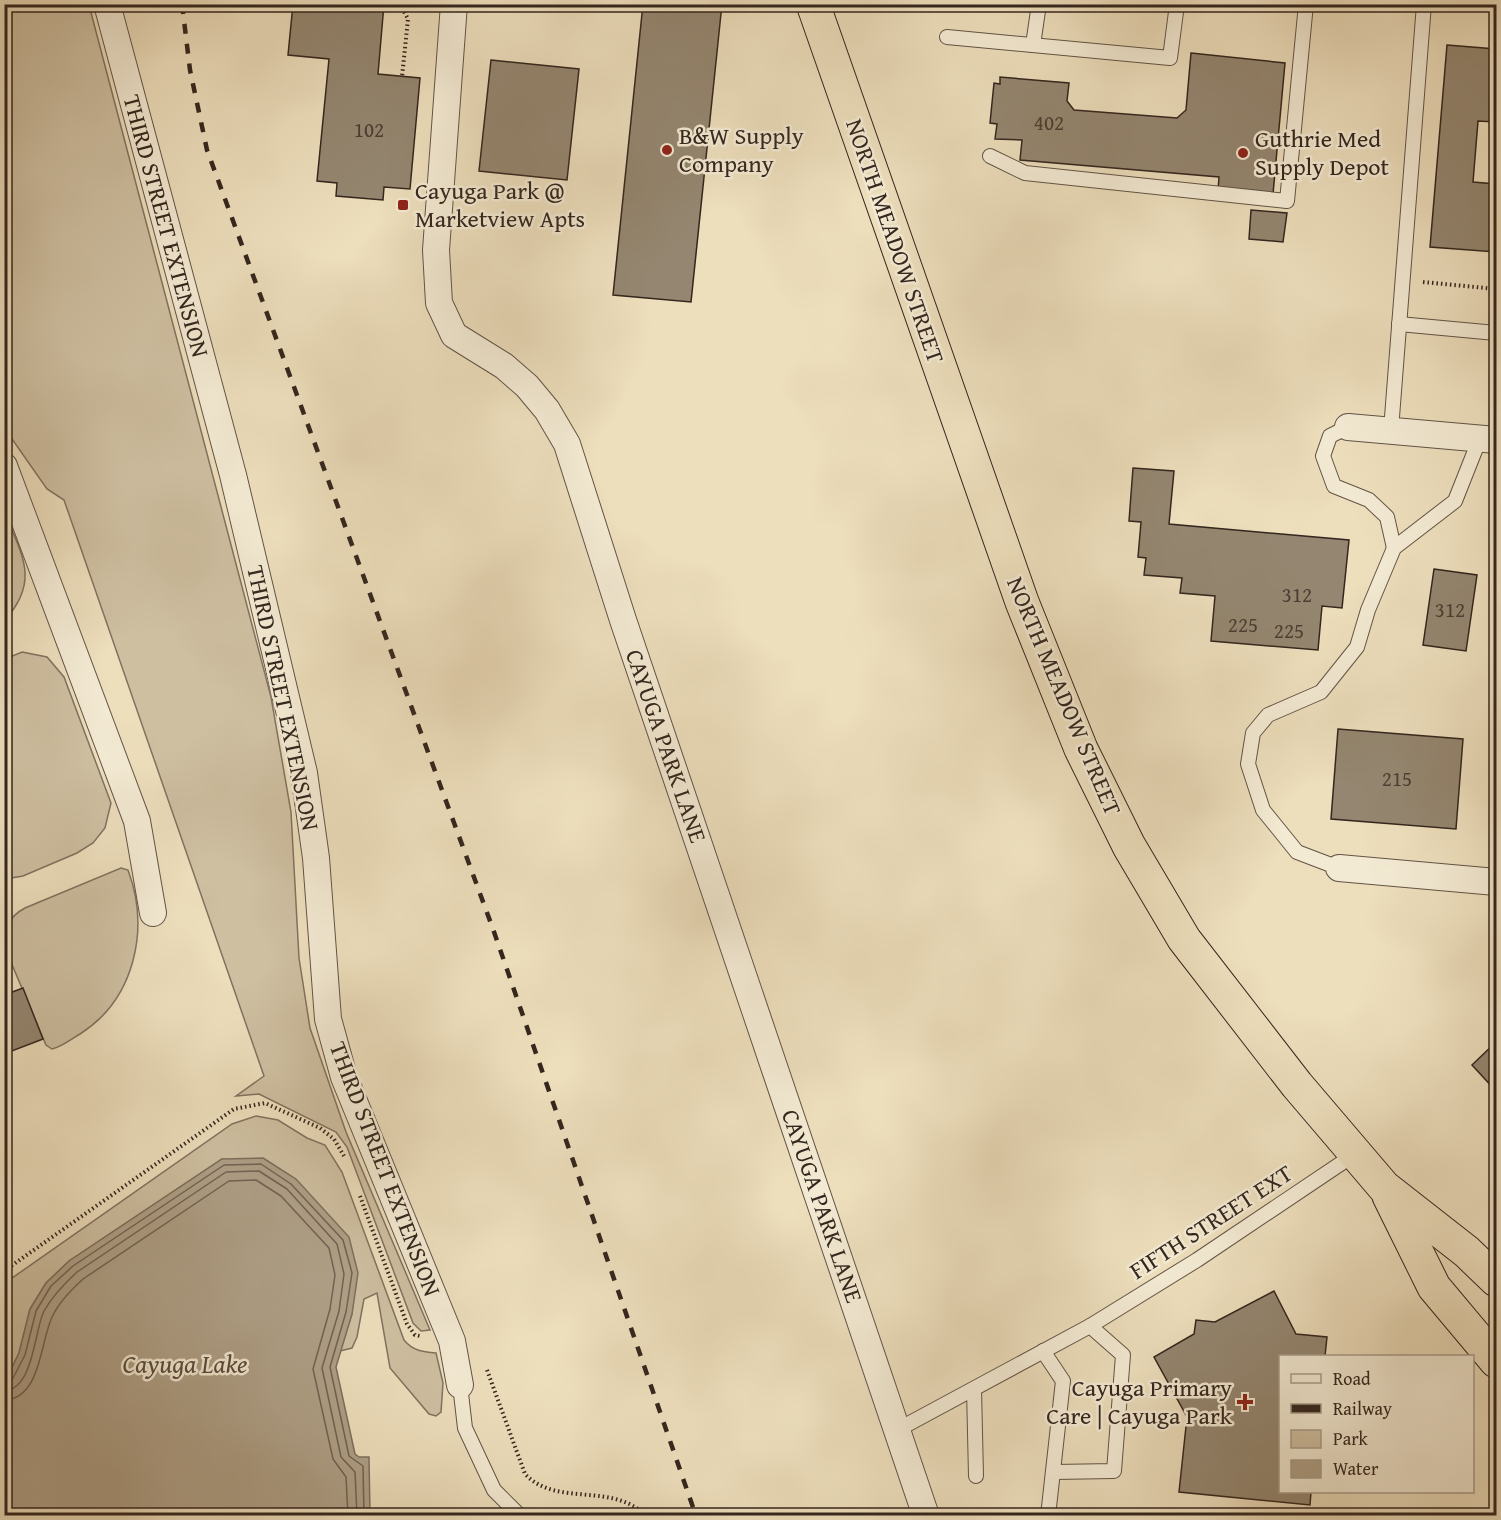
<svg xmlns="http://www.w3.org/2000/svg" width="1501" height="1520" font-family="'Gentium Book Plus',serif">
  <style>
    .green { fill: #cebfa1; stroke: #817260; stroke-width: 1.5 }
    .water { fill: #ae9f86; stroke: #7d6f5c; stroke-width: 1.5 }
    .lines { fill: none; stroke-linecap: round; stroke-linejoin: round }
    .shore { stroke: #716252; stroke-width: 1.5 }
    .building { fill: #948670; stroke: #34261e; stroke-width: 1.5 }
    .service-casing { stroke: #625446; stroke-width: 16 }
    .minor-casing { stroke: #625446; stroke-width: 28 }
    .trunk-casing { stroke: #34261e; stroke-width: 35 }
    .path { stroke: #34261e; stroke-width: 4; stroke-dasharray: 1.5 3; stroke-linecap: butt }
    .service { stroke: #f3ead3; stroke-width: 14 }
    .minor { stroke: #f3ead3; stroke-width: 26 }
    .trunk { stroke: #eddebc; stroke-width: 33 }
    .rail { stroke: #34261e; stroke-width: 4.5; stroke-dasharray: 10 10; stroke-linecap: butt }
    .poi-dot { fill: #8f2418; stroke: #f3ead3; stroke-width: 2 }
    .labels { text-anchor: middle; stroke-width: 5; stroke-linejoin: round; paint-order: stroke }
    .number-label { font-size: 21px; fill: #4c3e32 }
    .poi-label { font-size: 24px; fill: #34261e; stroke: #f3ead3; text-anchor: start }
    .street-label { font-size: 24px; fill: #34261e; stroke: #f3ead3 }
    .water-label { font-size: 26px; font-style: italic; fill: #594a3d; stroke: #f3ead3 }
  </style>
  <rect width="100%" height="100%" fill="#eddebc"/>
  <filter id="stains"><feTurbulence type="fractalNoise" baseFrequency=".00333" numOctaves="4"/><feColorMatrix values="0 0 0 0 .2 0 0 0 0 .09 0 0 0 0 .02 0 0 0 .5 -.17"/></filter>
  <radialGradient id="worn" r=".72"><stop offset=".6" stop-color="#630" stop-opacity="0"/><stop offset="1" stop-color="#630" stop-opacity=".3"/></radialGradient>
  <g class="green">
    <polygon points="4,5 89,5 271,697 291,812 299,958 310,1028 346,1132 430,1330 421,1331 413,1323 347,1147 336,1132 259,1094 236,1096 264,1076 64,500 47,489 5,429"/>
    <path d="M4 511C21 554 41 580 5 620Z"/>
    <polygon points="22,652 47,657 64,677 111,803 105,828 93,843 77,853 23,876 5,879 5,659"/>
    <path d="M121 868 128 870C150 929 135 999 80 1034 71 1039 63 1046 52 1049L46 1045 5 948C4 929 8 917 25 908Z"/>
    <path d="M256 1116 278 1120 307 1138 325 1145 342 1172 404 1340C413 1351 423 1352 436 1353L443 1383 441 1412 436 1416 429 1414 390 1368 377 1293 364 1299 357 1337 352 1348 340 1351 352 1314 222 1159 69 1261 46 1283 30 1309 19 1353 5 1382V1283L232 1124Z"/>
  </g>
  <polygon class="water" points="263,1158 296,1179 349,1237 358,1273 352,1314 336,1367 355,1454 359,1457 369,1457 370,1515 5,1515 5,1382 19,1353 30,1309 46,1283 69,1261 222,1159"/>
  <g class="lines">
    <g class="shore">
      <polyline points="4,1383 12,1380 25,1355 36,1311 51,1286 73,1266 224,1165 261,1164 291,1184 343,1240 352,1273 346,1312 330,1367 349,1456 363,1466 364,1516"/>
      <path d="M4 1391C34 1389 34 1331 44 1311 53 1295 64 1284 77 1272L226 1172 259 1171 287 1189 337 1244 344 1274 339 1311 322 1368 341 1457 355 1472 357 1516"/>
      <path d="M4 1400C42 1399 40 1339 53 1315 60 1301 71 1290 83 1279L229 1181 256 1180 281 1196 329 1248 335 1275 330 1309 313 1369 333 1459 346 1477 348 1516"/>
    </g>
  </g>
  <g class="building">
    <polygon points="293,4 384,4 378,74 420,78 410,189 384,187 383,200 336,196 337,183 317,181 329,59 288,55"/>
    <polygon points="643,4 722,4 691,302 613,295"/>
    <polygon points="1447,45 1496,49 1496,122 1478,121 1473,182 1496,184 1496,252 1430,247"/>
    <polygon points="1191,53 1285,63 1273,194 1218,191 1219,177 1020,160 1022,140 995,139 997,124 990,123 994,83 1000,84 1000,77 1069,83 1067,101 1074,110 1177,118 1186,110"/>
    <polygon points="491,60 579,69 567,180 479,171"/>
    <polygon points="1251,210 1287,213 1283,242 1249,239"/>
    <polygon points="1133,468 1174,471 1169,524 1349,540 1342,608 1322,606 1318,650 1211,641 1215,596 1180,593 1182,578 1144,575 1146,558 1138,557 1141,522 1129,521"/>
    <polygon points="1434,569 1477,575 1466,651 1423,645"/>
    <polygon points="1338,729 1463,739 1456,829 1331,819"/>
    <polygon points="23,988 43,1039 4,1054 4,995"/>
    <polygon points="1496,1042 1496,1091 1472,1065"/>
    <polygon points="1274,1291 1296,1334 1327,1337 1325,1356 1280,1356 1280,1492 1311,1492 1310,1505 1179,1492 1187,1417 1154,1357 1194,1334 1196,1320 1215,1322"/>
  </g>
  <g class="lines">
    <defs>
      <g id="service">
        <polyline points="947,37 1170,58 1177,4"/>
        <polyline points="1033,45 1039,4"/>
        <polyline points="990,156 1025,173 1287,201 1306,4"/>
        <polyline points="1399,324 1496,333"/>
        <polyline points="1348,427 1330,436 1323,456 1334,486 1369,500 1387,517 1394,548"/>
        <polyline points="1391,430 1424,4"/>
        <polyline points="1339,868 1297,852 1263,810 1248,764 1253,733 1268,715 1321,692 1357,647 1368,610 1394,548 1455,501 1480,438"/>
        <polyline points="1090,1326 1197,1260 1355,1154"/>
        <polyline points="1043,1351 1063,1381 1048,1516"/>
        <polyline points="460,1385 465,1428 494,1490 520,1516"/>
        <polyline points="974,1389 976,1476"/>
        <polyline points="897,1430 1090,1326 1123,1355 1114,1471 1054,1472"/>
      </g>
      <g id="minor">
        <polyline points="107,4 233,475 304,773 316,858 328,1019 344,1077 452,1341 460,1385"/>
        <polyline points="454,4 436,250 439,303 454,335 504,366 527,386 547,410 567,444 623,620 926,1516"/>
        <polyline points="1348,427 1496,440"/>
        <polyline points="4,466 137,821 153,913"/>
        <polyline points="1339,868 1496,882"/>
      </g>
      <g id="trunk">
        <polyline points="813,4 1022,602 1081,749 1129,846 1184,939 1297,1085 1384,1187 1467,1252 1496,1280"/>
        <polyline points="1389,1196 1434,1287 1496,1361"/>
      </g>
    </defs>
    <use href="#service" class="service-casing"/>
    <use href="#minor" class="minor-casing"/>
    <use href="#trunk" class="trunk-casing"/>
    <g class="path">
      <polyline points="400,4 408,19 402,77"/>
      <polyline points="1423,282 1496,289"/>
      <polyline points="360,1196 407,1324 415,1335 420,1336"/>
      <polyline points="4,1271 234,1109 265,1103 320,1128 334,1139 344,1156"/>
      <path d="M487 1370 525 1474C557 1508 612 1481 646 1516"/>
    </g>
    <use href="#service" class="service"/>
    <use href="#minor" class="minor"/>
    <use href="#trunk" class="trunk"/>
    <polyline class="rail" points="182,4 190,70 207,150 493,929 696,1516"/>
  </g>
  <g class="poi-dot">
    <circle cx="667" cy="150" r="6"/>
    <circle cx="1243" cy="153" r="6"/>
    <rect x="397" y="199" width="12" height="12" rx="3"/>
    <path d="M1242 1393h6v6h6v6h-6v6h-6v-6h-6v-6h6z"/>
  </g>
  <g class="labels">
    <g class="number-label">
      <text x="1049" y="130">402</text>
      <text x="369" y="137">102</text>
      <text x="1297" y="602">312</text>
      <text x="1450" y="617">312</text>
      <text x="1243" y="632">225</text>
      <text x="1289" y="638">225</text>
      <text x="1397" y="786">215</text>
    </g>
    <g class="poi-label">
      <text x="679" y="144">B&amp;W Supply<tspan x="679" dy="28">Company</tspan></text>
      <text x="1255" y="147">Guthrie Med<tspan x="1255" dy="28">Supply Depot</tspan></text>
      <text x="415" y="199">Cayuga Park @<tspan x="415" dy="28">Marketview Apts</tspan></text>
      <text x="1232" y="1396" text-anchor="end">Cayuga Primary<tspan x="1232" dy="28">Care | Cayuga Park</tspan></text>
    </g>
    <g class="street-label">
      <text transform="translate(166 226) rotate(75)" y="8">THIRD STREET EXTENSION</text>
      <text transform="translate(895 241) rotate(71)" y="8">NORTH MEADOW STREET</text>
      <text transform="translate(1064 696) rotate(67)" y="8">NORTH MEADOW STREET</text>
      <text transform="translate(283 698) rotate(78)" y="8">THIRD STREET EXTENSION</text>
      <text transform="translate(666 746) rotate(71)" y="8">CAYUGA PARK LANE</text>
      <text transform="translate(385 1169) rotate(69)" y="8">THIRD STREET EXTENSION</text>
      <text transform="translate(822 1206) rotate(71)" y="8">CAYUGA PARK LANE</text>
      <text transform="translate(1211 1222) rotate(-33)" y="8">FIFTH STREET EXT</text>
    </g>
    <g class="water-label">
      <text x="185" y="1373">Cayuga Lake</text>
    </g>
  </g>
  <rect width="1501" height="1520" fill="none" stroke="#eddebc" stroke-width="24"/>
  <rect x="6" y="6" width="1489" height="1508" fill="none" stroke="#34261e" stroke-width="3"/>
  <rect x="12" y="12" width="1477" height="1496" fill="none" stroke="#34261e" stroke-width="1.5"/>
  <rect x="1279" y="1355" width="195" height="138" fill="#f3ead3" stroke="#a79c8b" stroke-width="1.5"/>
  <rect x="1291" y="1374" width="30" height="9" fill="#f3ead3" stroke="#a79c8b" stroke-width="1.5"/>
  <text x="1333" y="1385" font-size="18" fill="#34261e">Road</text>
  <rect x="1291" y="1404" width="30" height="9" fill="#34261e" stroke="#a79c8b" stroke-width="1.5"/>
  <text x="1333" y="1415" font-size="18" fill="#34261e">Railway</text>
  <rect x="1291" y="1430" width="30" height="18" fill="#cebfa1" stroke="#a79c8b" stroke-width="1.5"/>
  <text x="1333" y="1445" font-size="18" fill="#34261e">Park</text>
  <rect x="1291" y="1460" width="30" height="18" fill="#ae9f86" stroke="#a79c8b" stroke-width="1.5"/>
  <text x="1333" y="1475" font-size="18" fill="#34261e">Water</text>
  <rect width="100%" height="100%" filter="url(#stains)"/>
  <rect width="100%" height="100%" fill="url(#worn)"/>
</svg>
